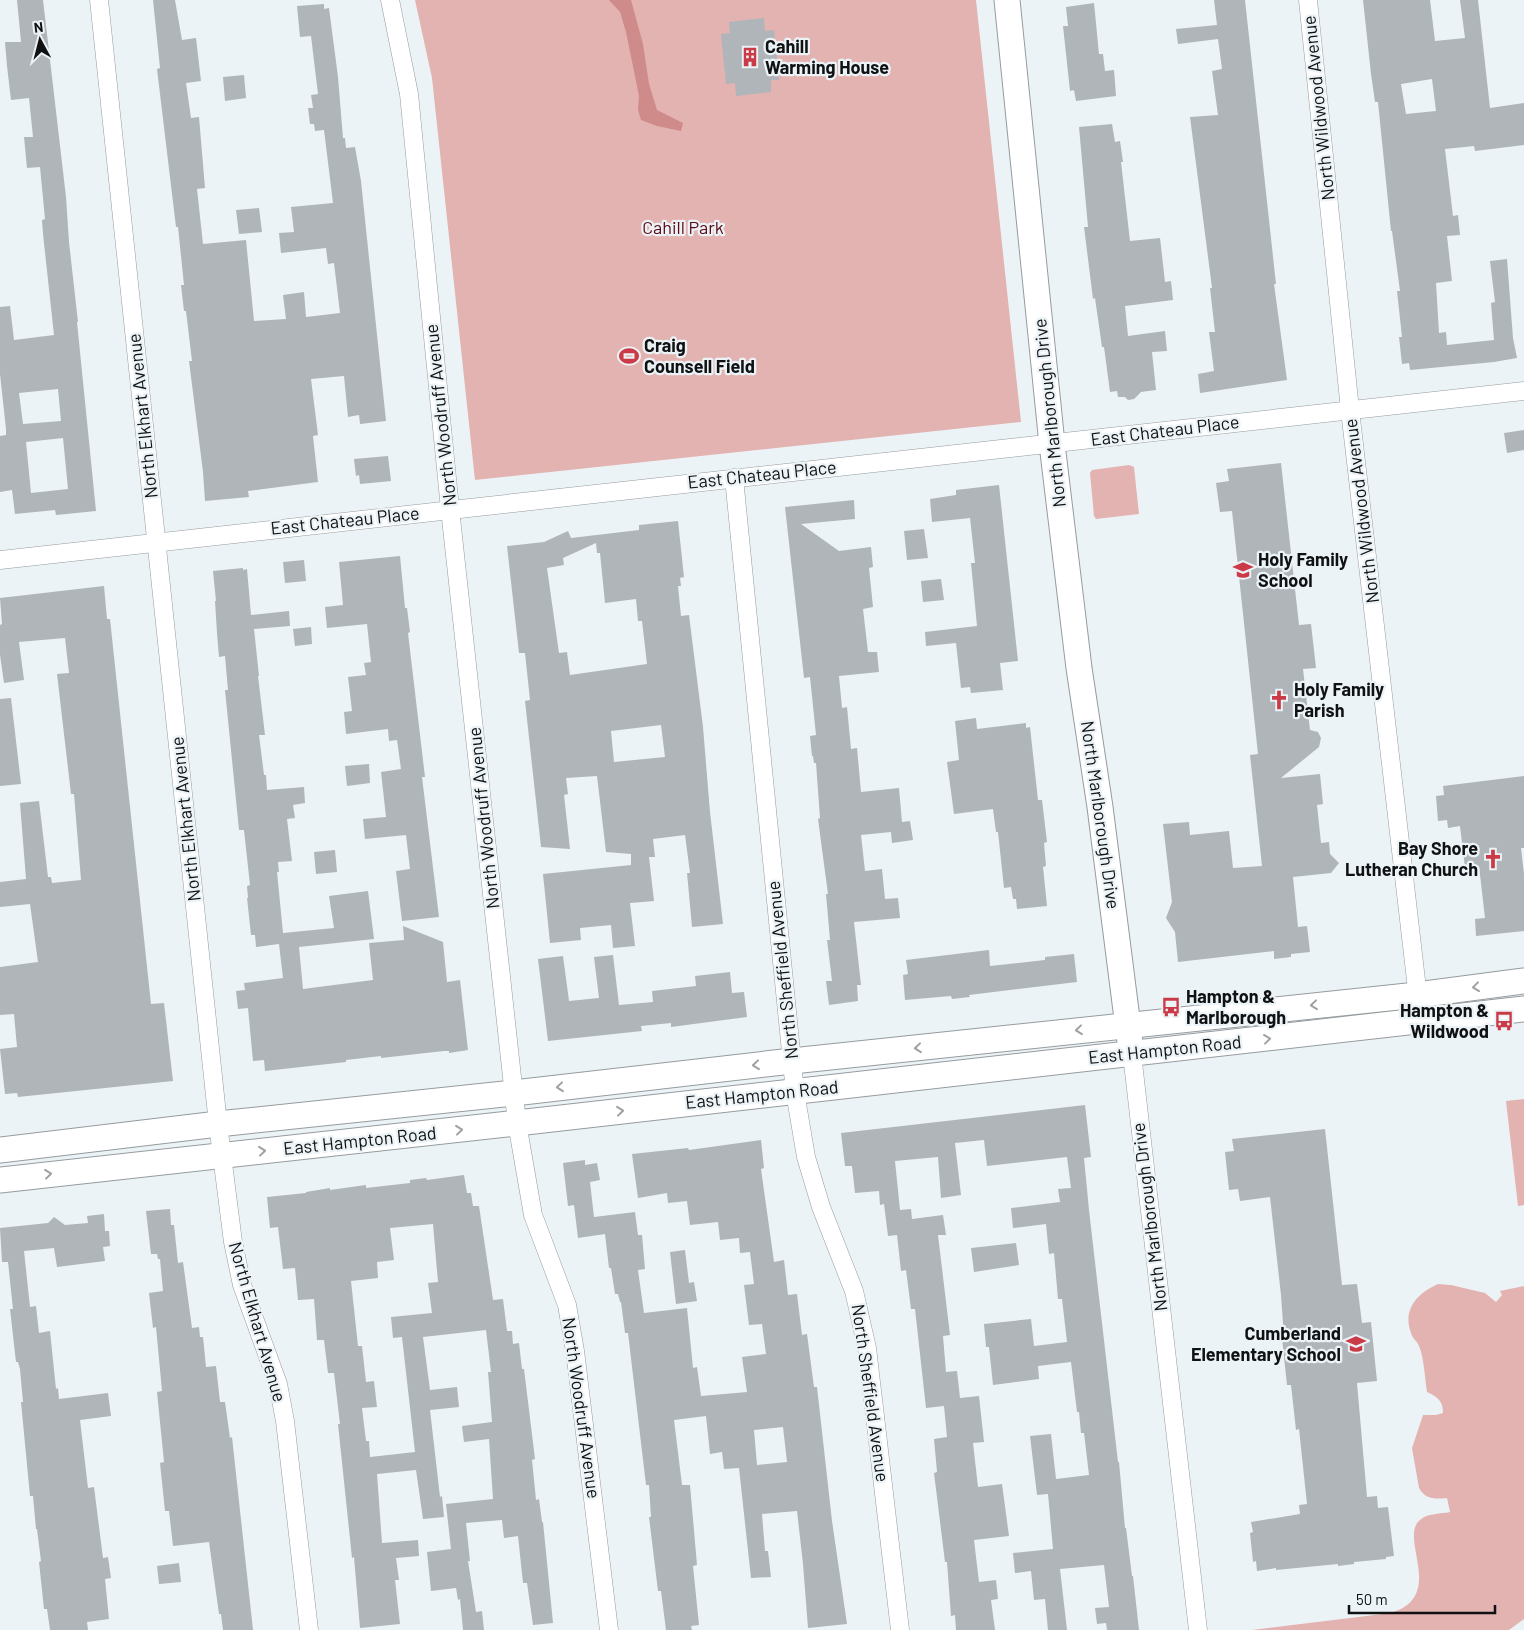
<svg xmlns="http://www.w3.org/2000/svg" width="1524" height="1630" font-family="Barlow,sans-serif">
  <style>
    .green { fill: #e3b3b1 }
    .water { fill: #ce8b8a }
    .building { fill: #afb5b9; fill-rule: evenodd }
    .lines { fill: none; stroke-linecap: round; stroke-linejoin: round }
    .street-casing { stroke: #959b9e; stroke-width: 19 }
    .secondary-casing { stroke: #959b9e; stroke-width: 27 }
    .street { stroke: #fff; stroke-width: 18 }
    .secondary { stroke: #fff; stroke-width: 25 }
    .oneway { stroke: #9fa0a0 }
    .labels { text-anchor: middle; stroke-width: 4.5; stroke-linejoin: round; paint-order: stroke }
    .poi-label { font-size: 18px; font-weight: bold; fill: #0f1112; stroke: #ecf3f7; text-anchor: start }
    .street-label { font-size: 18px; fill: #0f1112; stroke: #ecf3f7 }
    .park-label { font-size: 18px; fill: #5c0915; stroke: #ecf3f7 }
  </style>
  <rect width="100%" height="100%" fill="#ecf3f7"/>
  <g class="green">
    <polygon points="415,0 976,0 1021,422 475,480 432,78"/>
    <polygon points="1129,465 1134,467 1139,514 1096,519 1094,516 1090,473 1092,470"/>
    <polygon points="1524,1099 1524,1205 1518,1206 1506,1101"/>
    <path d="M1438 1284 1451 1285 1485 1293 1496 1302 1502 1295 1500 1291 1524 1286V1619L1509 1630H1252L1391 1613C1447 1596 1398 1538 1420 1520 1427 1513 1441 1514 1450 1512L1447 1498C1435 1499 1426 1500 1419 1488L1412 1448 1423 1415H1436L1443 1413C1443 1401 1438 1397 1427 1392 1425 1380 1424 1357 1419 1346 1417 1341 1412 1338 1411 1333 1402 1309 1418 1293 1438 1284Z"/>
  </g>
  <polygon class="water" points="609,0 631,0 643,44 649,84 657,110 683,123 681,131 657,126 641,120 638,110 639,96 626,32 620,12"/>
  <g class="building">
    <path d="M17 0H43L66 197 69 242 78 322H77L96 511 56 515 55 510 15 514 12 490 0 492V436L6 435V429L0 374V307L10 306 14 340 54 335 43 234 42 220 45 219 40 167 27 168 24 137H33L29 98 11 100 7 66 5 42H21ZM58 389 61 421 23 424 19 393ZM63 438 68 489 31 493 26 442Z"/>
    <polygon points="153,0 175,0 182,40 196,38 201,81 186,83 191,118 199,117 205,188 197,189 203,244 246,240 254,321 286,319 283,295 304,292 306,317 340,313 334,263 328,264 326,248 281,253 279,233 294,232 291,207 333,203 324,130 315,131 314,124 310,124 308,108 313,108 311,95 318,94 311,36 300,37 297,6 324,4 324,9 329,8 338,77 343,138 345,138 346,148 355,147 361,181 386,421 360,424 359,415 348,417 344,376 311,379 318,435 313,436 318,482 248,491 249,497 205,501 203,472 189,361 192,361 186,311 184,311 181,285 184,285 178,227 176,227 157,69 160,68"/>
    <polygon points="1214,0 1245,0 1276,284 1274,284 1287,380 1200,393 1198,374 1214,371 1209,332 1215,332 1210,288 1212,288 1190,117 1218,115 1212,71 1222,69 1218,39 1178,44 1176,29 1217,25"/>
    <path d="M1363 0H1430L1435 41 1465 38 1460 0H1478L1490 108 1524 103V145L1475 151 1474 146 1445 149 1453 216 1458 215 1460 235 1447 236 1452 281 1436 283 1439 333 1446 332 1447 345 1494 340 1491 303 1495 302 1490 261 1507 259 1513 338 1517 358 1494 362 1410 370 1409 363 1402 364 1399 337H1402L1397 291H1400L1392 231H1391L1378 102H1375L1371 74ZM1432 79 1436 111 1406 114 1401 84Z"/>
    <polygon points="1094,3 1099,54 1103,54 1105,71 1114,70 1116,96 1076,101 1074,90 1070,91 1063,26 1068,26 1066,7"/>
    <polygon points="764,18 765,31 774,30 779,80 771,80 771,92 736,96 735,83 726,84 721,34 730,33 729,22"/>
    <polygon points="244,75 246,98 225,101 223,77"/>
    <polygon points="1112,124 1115,142 1120,141 1123,162 1121,162 1130,241 1160,238 1165,282 1171,281 1173,300 1125,306 1128,336 1165,331 1167,351 1152,352 1156,390 1141,392 1134,399 1128,400 1125,397 1118,397 1117,391 1110,392 1104,347 1102,347 1095,298 1093,299 1084,227 1088,227 1079,127"/>
    <polygon points="259,208 262,232 239,234 236,210"/>
    <polygon points="1524,430 1524,450 1507,453 1504,433"/>
    <polygon points="388,456 391,481 360,484 359,475 356,476 354,459"/>
    <polygon points="1281,463 1299,625 1311,624 1316,668 1303,669 1310,730 1318,732 1321,738 1319,747 1281,778 1320,774 1323,804 1317,805 1321,843 1329,842 1330,854 1339,863 1331,873 1293,877 1298,927 1307,926 1310,952 1291,954 1291,957 1274,959 1274,951 1178,962 1175,932 1166,918 1172,902 1163,824 1189,822 1190,835 1229,831 1233,868 1262,866 1250,755 1258,754 1232,511 1220,512 1216,483 1229,481 1227,469"/>
    <polygon points="999,485 1018,661 1000,663 1003,690 971,693 970,687 961,688 956,643 926,646 925,632 977,626 971,563 975,563 970,518 932,522 930,499 956,495 956,490"/>
    <polygon points="854,500 855,519 801,524 839,551 871,547 873,567 869,568 873,607 863,609 868,652 877,652 879,672 839,676 842,708 847,707 851,749 857,748 861,792 899,788 902,822 910,821 913,840 892,843 891,832 861,835 865,871 882,869 885,899 898,898 900,918 854,922 861,985 857,985 858,1001 829,1005 826,981 832,981 827,940 830,940 826,894 828,894 818,819 820,818 816,763 814,763 813,756 812,756 810,736 816,735 810,677 804,678 785,507"/>
    <path d="M678 521 684 577 680 578 681 586H678L681 616 689 615 703 727 710 812 723 924 692 927 687 873H690L685 835 653 839 655 857H649L654 901 630 903 635 946 613 948 611 925 580 928 581 940 550 943 543 874 631 865V854L606 852 597 776 566 778 568 794 564 795 570 849 541 847 525 701 530 700 525 653H519L507 546 544 542 568 531 571 538 639 530V525ZM596 543 597 553H600L605 603 636 599 638 621H642L647 664 570 675 567 652 559 653 547 568 564 565 563 558ZM661 725 665 757 614 762 611 731Z"/>
    <polygon points="924,529 928,558 907,560 904,531"/>
    <polygon points="400,556 405,608 407,608 410,632 408,633 425,777 422,777 439,917 402,921 396,871 410,869 406,835 365,839 363,819 386,817 381,772 401,769 397,740 389,741 388,729 346,734 344,712 352,711 348,677 366,675 364,663 371,662 367,624 327,628 325,607 343,605 339,562"/>
    <polygon points="304,560 306,581 285,583 283,562"/>
    <polygon points="243,568 243,570 247,569 251,615 289,611 290,626 254,629 259,676 258,676 265,735 259,735 264,775 266,775 267,790 304,787 305,803 293,805 295,818 287,819 292,861 278,862 279,872 277,872 283,933 334,928 329,896 368,891 374,939 299,947 303,989 373,980 369,943 404,940 403,926 443,942 447,982 460,980 468,1050 449,1053 449,1051 444,1051 381,1058 381,1056 346,1060 346,1062 265,1071 264,1060 253,1061 248,1008 238,1009 236,991 245,990 244,983 283,978 279,944 256,947 255,935 251,935 247,898 248,898 247,886 250,885 244,830 239,830 225,690 228,690 225,656 219,657 217,633 215,601 216,601 213,571"/>
    <polygon points="941,579 944,600 923,602 921,581"/>
    <polygon points="104,586 107,619 110,619 151,1004 164,1003 173,1081 18,1097 17,1093 5,1094 0,1049 17,1047 14,1014 0,1015 0,967 38,962 30,904 0,907 0,882 26,879 20,803 39,801 48,877 51,877 52,883 81,880 74,794 71,794 57,674 69,673 65,638 19,642 24,680 4,683 0,655 0,625 2,624 0,598"/>
    <polygon points="311,627 312,644 295,646 293,629"/>
    <polygon points="11,698 21,784 0,786 0,699"/>
    <polygon points="976,718 977,729 1026,723 1026,728 1030,727 1038,800 1042,800 1047,842 1044,843 1046,866 1043,867 1047,906 1017,909 1016,899 1013,899 1011,887 1004,888 998,832 996,832 993,809 954,814 947,762 959,760 955,721"/>
    <polygon points="369,764 370,783 347,786 345,766"/>
    <polygon points="1524,776 1524,848 1521,848 1524,874 1524,931 1476,936 1475,919 1485,918 1479,866 1465,868 1460,826 1448,828 1447,820 1438,821 1436,796 1444,795 1443,786"/>
    <polygon points="335,850 337,872 316,874 314,852"/>
    <polygon points="989,950 990,966 1045,960 1045,957 1074,954 1077,982 969,995 970,997 952,999 951,996 905,1000 903,975 908,974 906,960"/>
    <polygon points="613,955 619,1005 653,1002 652,991 696,986 695,976 730,972 732,993 744,992 747,1017 671,1027 671,1023 641,1026 642,1031 548,1041 538,959 563,956 569,1001 599,998 594,957"/>
    <polygon points="1085,1105 1091,1157 1084,1158 1089,1210 1118,1462 1119,1462 1125,1528 1126,1528 1132,1576 1133,1576 1139,1630 1107,1630 1106,1623 1097,1624 1095,1608 1109,1607 1104,1565 1060,1569 1067,1630 1048,1630 1045,1599 1034,1600 1031,1571 1015,1573 1013,1553 1053,1549 1048,1494 1037,1495 1030,1436 1051,1434 1056,1479 1089,1475 1084,1433 1081,1433 1079,1412 1077,1412 1071,1362 1038,1366 1039,1379 993,1385 989,1347 986,1347 984,1324 1031,1319 1034,1346 1067,1342 1062,1299 1058,1299 1054,1253 1049,1254 1046,1224 1013,1228 1011,1208 1060,1202 1058,1189 1071,1188 1067,1157 987,1166 984,1140 955,1143 961,1195 941,1198 938,1157 895,1161 900,1210 911,1209 912,1219 943,1215 946,1235 938,1235 950,1335 943,1336 946,1372 957,1371 960,1398 979,1396 984,1442 973,1443 978,1487 1002,1484 1009,1536 974,1540 979,1582 996,1580 998,1599 991,1600 995,1630 956,1630 955,1615 951,1616 947,1562 945,1562 934,1473 937,1472 934,1439 947,1437 944,1406 926,1408 915,1309 911,1309 906,1270 901,1271 897,1235 888,1236 884,1204 880,1205 879,1191 855,1193 852,1166 845,1166 841,1133"/>
    <polygon points="1325,1129 1342,1285 1357,1284 1362,1323 1371,1322 1377,1381 1357,1383 1367,1497 1377,1496 1378,1508 1388,1507 1394,1556 1386,1557 1386,1559 1354,1562 1354,1564 1338,1566 1338,1564 1276,1570 1276,1568 1257,1571 1256,1561 1253,1562 1250,1533 1253,1532 1251,1522 1300,1514 1299,1505 1307,1504 1299,1429 1296,1430 1291,1385 1287,1385 1282,1338 1284,1338 1281,1295 1270,1197 1240,1201 1238,1189 1229,1190 1225,1152 1234,1151 1232,1139"/>
    <path d="M761 1140 764 1168 761 1169 774 1262 784 1260 788 1295 797 1294 802 1335 807 1334 814 1387H817L832 1521 847 1624 808 1628 803 1564 797 1511 762 1514 765 1551H768L771 1577 751 1578 739 1468 724 1469 722 1452 710 1454 706 1416 674 1420 682 1485H690L697 1565 693 1566 699 1625 691 1626 692 1630H666L661 1591H658L649 1517H651L649 1485H646L628 1333H625L621 1302H620L618 1294H615L611 1268H609L605 1234 578 1238 574 1205 568 1206 563 1163 585 1160V1165L597 1163 600 1180 590 1182 594 1217 635 1212 638 1235H642L645 1269 638 1270 644 1313 687 1308 693 1368 697 1367 701 1396 747 1392 742 1357 766 1354 762 1324 749 1325 744 1285 754 1284 750 1252 740 1253 739 1238 720 1240 718 1222 690 1225 687 1201 668 1203 667 1193 638 1198 632 1154 688 1148 689 1150ZM783 1427 787 1462 757 1465 754 1430Z"/>
    <path d="M464 1175 467 1193H471L473 1206H479L493 1300 503 1299 507 1331H512L513 1344 519 1343 522 1369H524L535 1459 532 1460 536 1500 539 1499 542 1522H543L553 1623 533 1625 527 1583H523L518 1536 504 1538 502 1520 466 1523 470 1561H468L476 1612 482 1611 484 1630H463L460 1599 458 1600 456 1588 431 1591 427 1552 451 1549 446 1504 493 1499 489 1439 464 1442 462 1426 492 1422 488 1372H491L486 1330 423 1337 430 1390 457 1387 459 1407 430 1410 440 1497 442 1496 444 1517 423 1519 416 1470 377 1474 382 1543 418 1540 419 1556 396 1558 399 1580H395L400 1624 360 1628 354 1557 352 1558 338 1424H340L334 1373H328L324 1340H317L314 1299 298 1300 295 1268 283 1269 278 1227 270 1228 267 1197 306 1193V1192L330 1188V1190L366 1185V1188L410 1183V1180L426 1178 427 1180ZM433 1224 438 1282 428 1283 432 1313 391 1317 393 1338 402 1337 415 1452 370 1457 369 1441H366L362 1408 377 1407 374 1381 366 1382 362 1346H358L351 1281 378 1278 377 1262 394 1260 390 1228Z"/>
    <polygon points="170,1209 171,1225 174,1225 178,1263 183,1262 192,1328 199,1327 200,1337 203,1337 206,1367 216,1366 220,1402 225,1402 230,1438 232,1437 253,1630 223,1630 221,1614 219,1614 209,1542 173,1546 169,1511 165,1511 160,1463 164,1462 157,1392 162,1391 156,1327 153,1328 149,1293 163,1291 160,1259 158,1259 157,1254 151,1254 146,1211"/>
    <polygon points="104,1214 105,1231 109,1231 110,1246 103,1247 105,1261 57,1267 54,1248 24,1251 30,1307 36,1306 39,1333 50,1331 56,1389 58,1388 59,1399 108,1393 111,1416 80,1420 88,1488 94,1487 103,1558 108,1557 111,1578 105,1579 109,1619 87,1622 88,1630 50,1630 47,1609 44,1609 39,1562 41,1561 37,1529 36,1529 33,1496 30,1496 21,1402 23,1402 20,1369 18,1362 16,1362 10,1309 13,1309 8,1262 2,1262 0,1228 48,1223 54,1217 65,1225 88,1223 87,1216"/>
    <polygon points="1016,1243 1019,1265 974,1272 971,1248"/>
    <polygon points="685,1250 689,1283 694,1282 697,1301 676,1304 670,1252"/>
    <polygon points="179,1563 181,1582 159,1584 157,1566"/>
  </g>
  <g class="lines">
    <defs>
      <g id="street">
        <polyline points="99,0 218,1124 233,1242 242,1285 278,1384 285,1421 309,1630"/>
        <polyline points="390,0 409,94 450,509 517,1123 533,1215 567,1305 575,1351 609,1630"/>
        <polyline points="1308,0 1350,410 1419,1006"/>
        <polyline points="734,478 795,1092 806,1157 821,1207 854,1291 867,1348 900,1630"/>
        <polyline points="0,560 1524,391"/>
        <polyline points="1132,1054 1198,1630"/>
      </g>
      <g id="secondary">
        <polyline points="1007,0 1052,444 1079,668 1100,807 1130,1042"/>
        <polyline points="0,1150 218,1124 514,1093 792,1061 1417,995 1524,981"/>
        <polyline points="0,1180 517,1123 1524,1009"/>
      </g>
    </defs>
    <use href="#street" class="street-casing"/>
    <use href="#secondary" class="secondary-casing"/>
    <use href="#street" class="street"/>
    <use href="#secondary" class="secondary"/>
  </g>
  <defs><path id="oneway-chevron" d="M-2-3.5L2.5 0L-2 3.5" fill="none" stroke-width="1.6" stroke-linecap="round" stroke-linejoin="round" transform="scale(1.25)"/></defs>
  <g class="oneway">
    <use href="#oneway-chevron" transform="translate(1476 987) rotate(173)"/>
    <use href="#oneway-chevron" transform="translate(1314 1005) rotate(174)"/>
    <use href="#oneway-chevron" transform="translate(1079 1030) rotate(174)"/>
    <use href="#oneway-chevron" transform="translate(1267 1039) rotate(-7)"/>
    <use href="#oneway-chevron" transform="translate(918 1048) rotate(174)"/>
    <use href="#oneway-chevron" transform="translate(756 1065) rotate(174)"/>
    <use href="#oneway-chevron" transform="translate(560 1087) rotate(174)"/>
    <use href="#oneway-chevron" transform="translate(620 1111) rotate(-6)"/>
    <use href="#oneway-chevron" transform="translate(459 1130) rotate(-6)"/>
    <use href="#oneway-chevron" transform="translate(262 1151) rotate(-6)"/>
    <use href="#oneway-chevron" transform="translate(48 1174) rotate(-6)"/>
  </g>
  <defs>
    <symbol id="building-bare" viewBox="-9 -9 18 18"><path d="M-4-6H4V6H1V3H-1V6H-4ZM-2.5-4.3h1.7v1.8h-1.7ZM.8-4.3h1.7v1.8H.8ZM-2.5-1h1.7V.8h-1.7ZM.8-1h1.7V.8H.8Z" fill="#cb3b47" stroke="#ecf3f7" stroke-width="2.5" paint-order="stroke"/></symbol>
    <symbol id="stadium-bare" viewBox="-9 -9 18 18"><path d="M0-5a6.5 5 0 1 0 0 10a6.5 5 0 1 0 0-10ZM-3.5-1.8h7v3.6h-7Z" fill="#cb3b47" stroke="#ecf3f7" stroke-width="2.5" paint-order="stroke"/></symbol>
    <symbol id="school-bare" viewBox="-9 -9 18 18"><path d="M0-5L7-2L0 1L-7-2ZM-4 1L0 2.5L4 1V4Q0 6-4 4Z" fill="#cb3b47" stroke="#ecf3f7" stroke-width="2.5" paint-order="stroke"/></symbol>
    <symbol id="church-bare" viewBox="-9 -9 18 18"><path d="M-1.2-6h2.4v3.5h3.3v2.4h-3.3V6h-2.4V-.1h-3.3v-2.4h3.3Z" fill="#cb3b47" stroke="#ecf3f7" stroke-width="2.5" paint-order="stroke"/></symbol>
    <symbol id="bus-bare" viewBox="-9 -9 18 18"><path d="M-5-6H5V4H4V6H2V4H-2V6H-4V4H-5ZM-3.5-4V0h7V-4ZM-3.5 1.2v1.5H-2V1.2ZM2 1.2v1.5H3.5V1.2Z" fill="#cb3b47" stroke="#ecf3f7" stroke-width="2.5" paint-order="stroke"/></symbol>
  </defs>
  <g fill-rule="evenodd">
    <use href="#building-bare" x="736" y="43" width="28" height="28"/>
    <use href="#stadium-bare" x="615" y="342" width="28" height="28"/>
    <use href="#school-bare" x="1229" y="556" width="28" height="28"/>
    <use href="#church-bare" x="1265" y="686" width="28" height="28"/>
    <use href="#church-bare" x="1479" y="845" width="28" height="28"/>
    <use href="#bus-bare" x="1157" y="993" width="28" height="28"/>
    <use href="#bus-bare" x="1490" y="1007" width="28" height="28"/>
    <use href="#school-bare" x="1342" y="1330" width="28" height="28"/>
  </g>
  <g class="labels">
    <g class="poi-label">
      <text x="765" y="53">Cahill<tspan x="765" dy="21">Warming House</tspan></text>
      <text x="644" y="352">Craig<tspan x="644" dy="21">Counsell Field</tspan></text>
      <text x="1258" y="566">Holy Family<tspan x="1258" dy="21">School</tspan></text>
      <text x="1294" y="696">Holy Family<tspan x="1294" dy="21">Parish</tspan></text>
      <text x="1478" y="855" text-anchor="end">Bay Shore<tspan x="1478" dy="21">Lutheran Church</tspan></text>
      <text x="1186" y="1003">Hampton &amp;<tspan x="1186" dy="21">Marlborough</tspan></text>
      <text x="1489" y="1017" text-anchor="end">Hampton &amp;<tspan x="1489" dy="21">Wildwood</tspan></text>
      <text x="1341" y="1340" text-anchor="end">Cumberland<tspan x="1341" dy="21">Elementary School</tspan></text>
    </g>
    <g class="street-label">
      <text transform="translate(1319 108) rotate(-96)" y="6">North Wildwood Avenue</text>
      <text transform="translate(1050 413) rotate(-96)" y="6">North Marlborough Drive</text>
      <text transform="translate(441 415) rotate(-96)" y="6">North Woodruff Avenue</text>
      <text transform="translate(143 416) rotate(-96)" y="6">North Elkhart Avenue</text>
      <text transform="translate(1165 431) rotate(-7)" y="6">East Chateau Place</text>
      <text transform="translate(762 475) rotate(-6)" y="6">East Chateau Place</text>
      <text transform="translate(1362 511) rotate(-97)" y="6">North Wildwood Avenue</text>
      <text transform="translate(345 521) rotate(-6)" y="6">East Chateau Place</text>
      <text transform="translate(1100 815) rotate(82)" y="6">North Marlborough Drive</text>
      <text transform="translate(484 818) rotate(-96)" y="6">North Woodruff Avenue</text>
      <text transform="translate(186 819) rotate(-96)" y="6">North Elkhart Avenue</text>
      <text transform="translate(783 970) rotate(-96)" y="6">North Sheffield Avenue</text>
      <text transform="translate(1165 1050) rotate(-6)" y="6">East Hampton Road</text>
      <text transform="translate(762 1095) rotate(-6)" y="6">East Hampton Road</text>
      <text transform="translate(360 1141) rotate(-6)" y="6">East Hampton Road</text>
      <text transform="translate(1150 1217) rotate(-97)" y="6">North Marlborough Drive</text>
      <text transform="translate(257 1322) rotate(74)" y="6">North Elkhart Avenue</text>
      <text transform="translate(870 1393) rotate(82)" y="6">North Sheffield Avenue</text>
      <text transform="translate(581 1408) rotate(82)" y="6">North Woodruff Avenue</text>
    </g>
    <g class="park-label">
      <text x="683" y="234">Cahill Park</text>
    </g>
  </g>
  <g transform="translate(40 40) rotate(353)" stroke="#ecf3f7" stroke-width="4" paint-order="stroke">
  <path d="M0-4L9 19L0 12L-9 19Z" fill="#0f1112"/>
  <text y="-8" font-size="14" font-weight="bold" text-anchor="middle" fill="#0f1112">N</text>
  </g>
  <path d="M1349 1605v8h146v-8" fill="none" stroke="#0f1112" stroke-width="2.5"/>
  <text x="1356" y="1605" font-size="15" fill="#0f1112" stroke="#ecf3f7" stroke-width="4" paint-order="stroke">50 m</text>
</svg>
